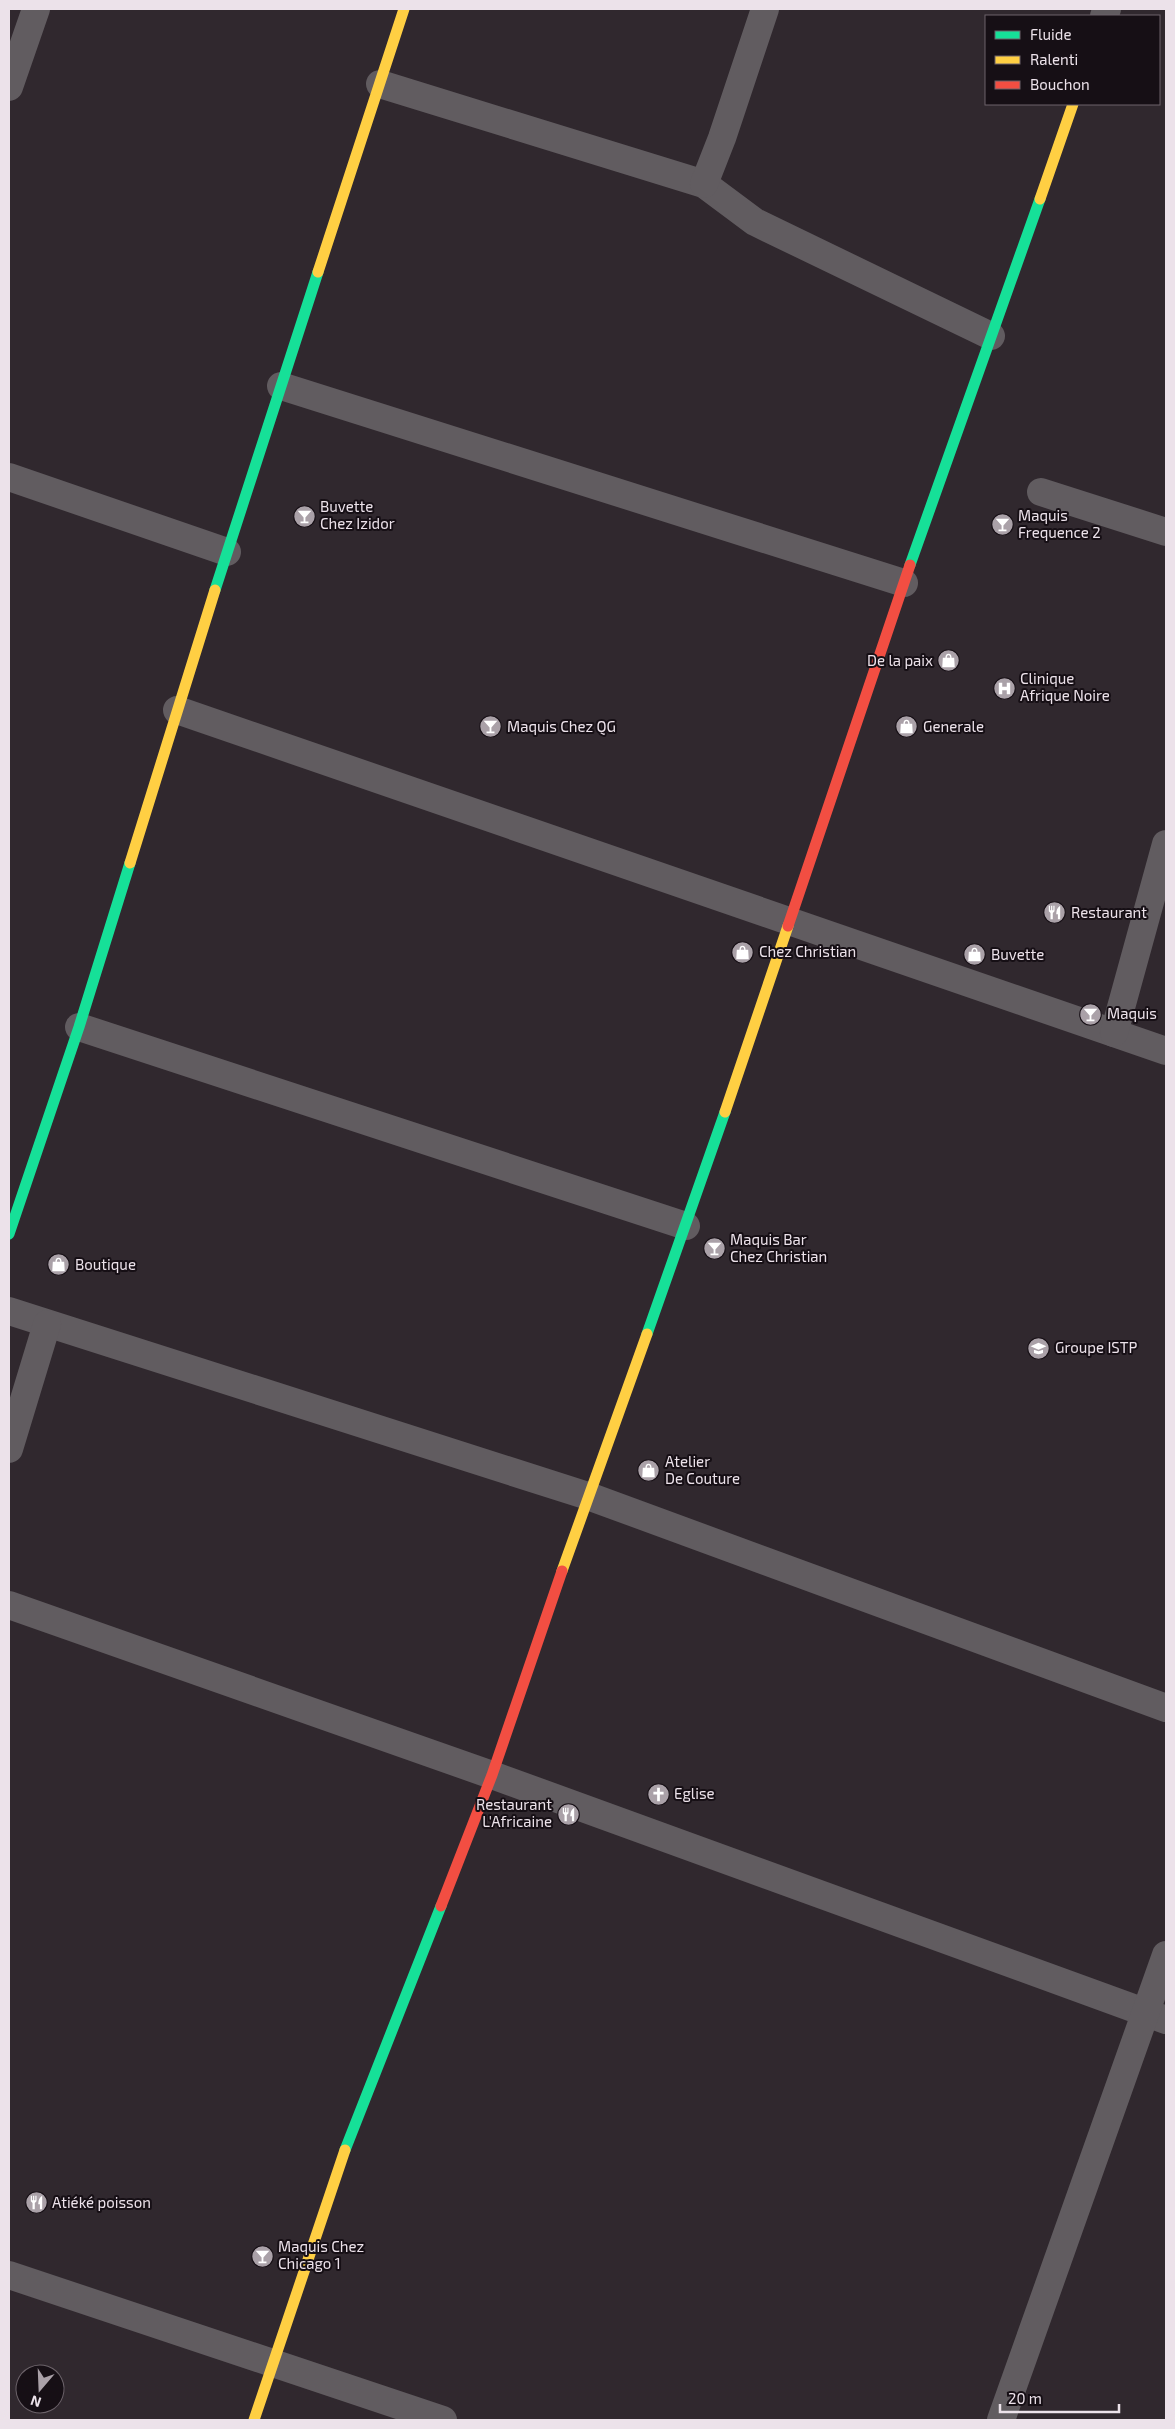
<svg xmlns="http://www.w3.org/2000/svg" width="1175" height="2429" font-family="'Exo 2',sans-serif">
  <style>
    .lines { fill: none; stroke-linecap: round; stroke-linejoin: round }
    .street { stroke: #615c60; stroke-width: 28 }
    .fast { stroke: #16e098; stroke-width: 11 }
    .slow { stroke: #ffcf43; stroke-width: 11 }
    .jam { stroke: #f24e42; stroke-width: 11 }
    .labels { text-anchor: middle; stroke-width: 4; stroke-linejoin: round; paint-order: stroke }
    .poi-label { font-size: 15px; fill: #ece2ea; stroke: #160f15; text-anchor: start }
  </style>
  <rect width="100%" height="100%" fill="#30282e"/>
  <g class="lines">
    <g class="street">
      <polyline points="1104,16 1107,9"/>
      <polyline points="380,84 704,184 755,222 991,336"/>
      <polyline points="9,87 36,9"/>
      <polyline points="704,184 722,138 765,9"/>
      <polyline points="281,386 904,583"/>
      <polyline points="9,477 227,552"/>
      <polyline points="1041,492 1166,532"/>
      <polyline points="177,710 1166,1051"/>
      <polyline points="79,1027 686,1226"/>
      <polyline points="1114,1033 1166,844"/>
      <polyline points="9,1311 588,1496 1166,1708"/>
      <polyline points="9,1449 47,1324"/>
      <polyline points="9,1605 492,1775 1166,2020"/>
      <polyline points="9,2275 443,2420"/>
      <polyline points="1001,2420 1166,1955"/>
    </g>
    <g class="fast">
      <polyline points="910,565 1040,199"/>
      <polyline points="215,590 318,272"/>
      <polyline points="9,1234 79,1027 130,863"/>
      <polyline points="647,1334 725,1112"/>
      <polyline points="345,2150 441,1906"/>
    </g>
    <g class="slow">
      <polyline points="1040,199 1073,104"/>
      <polyline points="318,272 404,9"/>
      <polyline points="130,863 215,590"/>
      <polyline points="725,1112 788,926"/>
      <polyline points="562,1571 647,1334"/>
      <polyline points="254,2420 345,2150"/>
    </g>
    <g class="jam">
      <polyline points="788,926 910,565"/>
      <polyline points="441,1906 492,1775 562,1571"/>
    </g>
  </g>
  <defs>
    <symbol id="bar-disc" viewBox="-11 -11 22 22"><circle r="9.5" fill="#aaa1a8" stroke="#160f15"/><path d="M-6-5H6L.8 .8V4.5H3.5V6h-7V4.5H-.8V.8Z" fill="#fff"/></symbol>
    <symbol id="shop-disc" viewBox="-11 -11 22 22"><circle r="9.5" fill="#aaa1a8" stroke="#160f15"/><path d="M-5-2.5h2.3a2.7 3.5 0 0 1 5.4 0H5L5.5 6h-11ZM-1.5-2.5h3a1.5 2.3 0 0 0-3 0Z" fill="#fff"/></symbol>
    <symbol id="hospital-disc" viewBox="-11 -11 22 22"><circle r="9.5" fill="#aaa1a8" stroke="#160f15"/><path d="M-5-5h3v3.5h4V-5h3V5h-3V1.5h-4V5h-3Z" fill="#fff"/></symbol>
    <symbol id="restaurant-disc" viewBox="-11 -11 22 22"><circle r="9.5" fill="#aaa1a8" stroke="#160f15"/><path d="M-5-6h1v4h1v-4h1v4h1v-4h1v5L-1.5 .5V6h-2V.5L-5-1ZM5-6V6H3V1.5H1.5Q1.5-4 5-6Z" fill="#fff"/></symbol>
    <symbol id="school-disc" viewBox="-11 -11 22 22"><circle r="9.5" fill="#aaa1a8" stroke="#160f15"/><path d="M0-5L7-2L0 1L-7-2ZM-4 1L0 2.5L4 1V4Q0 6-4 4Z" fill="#fff"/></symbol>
    <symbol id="church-disc" viewBox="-11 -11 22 22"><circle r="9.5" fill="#aaa1a8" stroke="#160f15"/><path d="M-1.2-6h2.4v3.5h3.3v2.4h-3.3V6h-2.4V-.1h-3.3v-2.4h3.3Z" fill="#fff"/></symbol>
  </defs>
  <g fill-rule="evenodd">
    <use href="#bar-disc" x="292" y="504" width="25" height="25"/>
    <use href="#bar-disc" x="990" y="512" width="25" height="25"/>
    <use href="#shop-disc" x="936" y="648" width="25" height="25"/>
    <use href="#hospital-disc" x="992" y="676" width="25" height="25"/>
    <use href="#bar-disc" x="478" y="714" width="25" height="25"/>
    <use href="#shop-disc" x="894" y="714" width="25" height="25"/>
    <use href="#restaurant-disc" x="1042" y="900" width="25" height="25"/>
    <use href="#shop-disc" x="730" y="940" width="25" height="25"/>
    <use href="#shop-disc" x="962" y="942" width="25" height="25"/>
    <use href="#bar-disc" x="1078" y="1002" width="25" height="25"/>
    <use href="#bar-disc" x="702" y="1236" width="25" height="25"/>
    <use href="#shop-disc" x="46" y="1252" width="25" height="25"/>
    <use href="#school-disc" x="1026" y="1336" width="25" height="25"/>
    <use href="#shop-disc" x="636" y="1458" width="25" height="25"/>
    <use href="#church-disc" x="646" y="1782" width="25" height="25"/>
    <use href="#restaurant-disc" x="556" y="1802" width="25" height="25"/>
    <use href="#restaurant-disc" x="24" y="2190" width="25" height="25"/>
    <use href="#bar-disc" x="250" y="2244" width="25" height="25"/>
  </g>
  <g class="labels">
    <g class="poi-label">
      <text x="320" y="512">Buvette<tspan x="320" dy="17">Chez Izidor</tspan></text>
      <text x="1018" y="521">Maquis<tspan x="1018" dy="17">Frequence 2</tspan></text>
      <text x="933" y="666" text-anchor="end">De la paix</text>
      <text x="1020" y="684">Clinique<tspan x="1020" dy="17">Afrique Noire</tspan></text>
      <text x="507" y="732">Maquis Chez QG</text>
      <text x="923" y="732">Generale</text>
      <text x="1071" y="918">Restaurant</text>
      <text x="759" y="957">Chez Christian</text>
      <text x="991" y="960">Buvette</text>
      <text x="1107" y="1019">Maquis</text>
      <text x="730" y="1245">Maquis Bar<tspan x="730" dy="17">Chez Christian</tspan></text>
      <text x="75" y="1270">Boutique</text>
      <text x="1055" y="1353">Groupe ISTP</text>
      <text x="665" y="1467">Atelier<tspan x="665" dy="17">De Couture</tspan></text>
      <text x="674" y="1799">Eglise</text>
      <text x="552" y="1810" text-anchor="end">Restaurant<tspan x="552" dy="17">L'Africaine</tspan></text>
      <text x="52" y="2208">Atiéké poisson</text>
      <text x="278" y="2252">Maquis Chez<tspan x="278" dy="17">Chicago 1</tspan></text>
    </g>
  </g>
  <rect width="1175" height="2429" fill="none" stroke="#ece2ea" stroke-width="20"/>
  <rect x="985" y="15" width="175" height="90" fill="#160f15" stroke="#6c636a"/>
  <rect x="995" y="31" width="25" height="8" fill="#16e098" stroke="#6c636a"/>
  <text x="1030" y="40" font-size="15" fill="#ece2ea">Fluide</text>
  <rect x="995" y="56" width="25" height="8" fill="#ffcf43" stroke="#6c636a"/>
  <text x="1030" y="65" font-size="15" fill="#ece2ea">Ralenti</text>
  <rect x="995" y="81" width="25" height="8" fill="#f24e42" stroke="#6c636a"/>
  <text x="1030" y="90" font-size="15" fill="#ece2ea">Bouchon</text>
  <g transform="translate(40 2389) rotate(199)"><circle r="24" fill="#160f15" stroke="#6c636a"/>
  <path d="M0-4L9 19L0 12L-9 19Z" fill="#aaa1a8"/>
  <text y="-8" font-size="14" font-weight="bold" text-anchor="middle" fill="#ece2ea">N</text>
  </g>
  <path d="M1000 2404v8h119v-8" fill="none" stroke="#ece2ea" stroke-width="2.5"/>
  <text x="1008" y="2404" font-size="15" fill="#ece2ea" stroke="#160f15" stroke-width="4" paint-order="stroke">20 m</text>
</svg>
